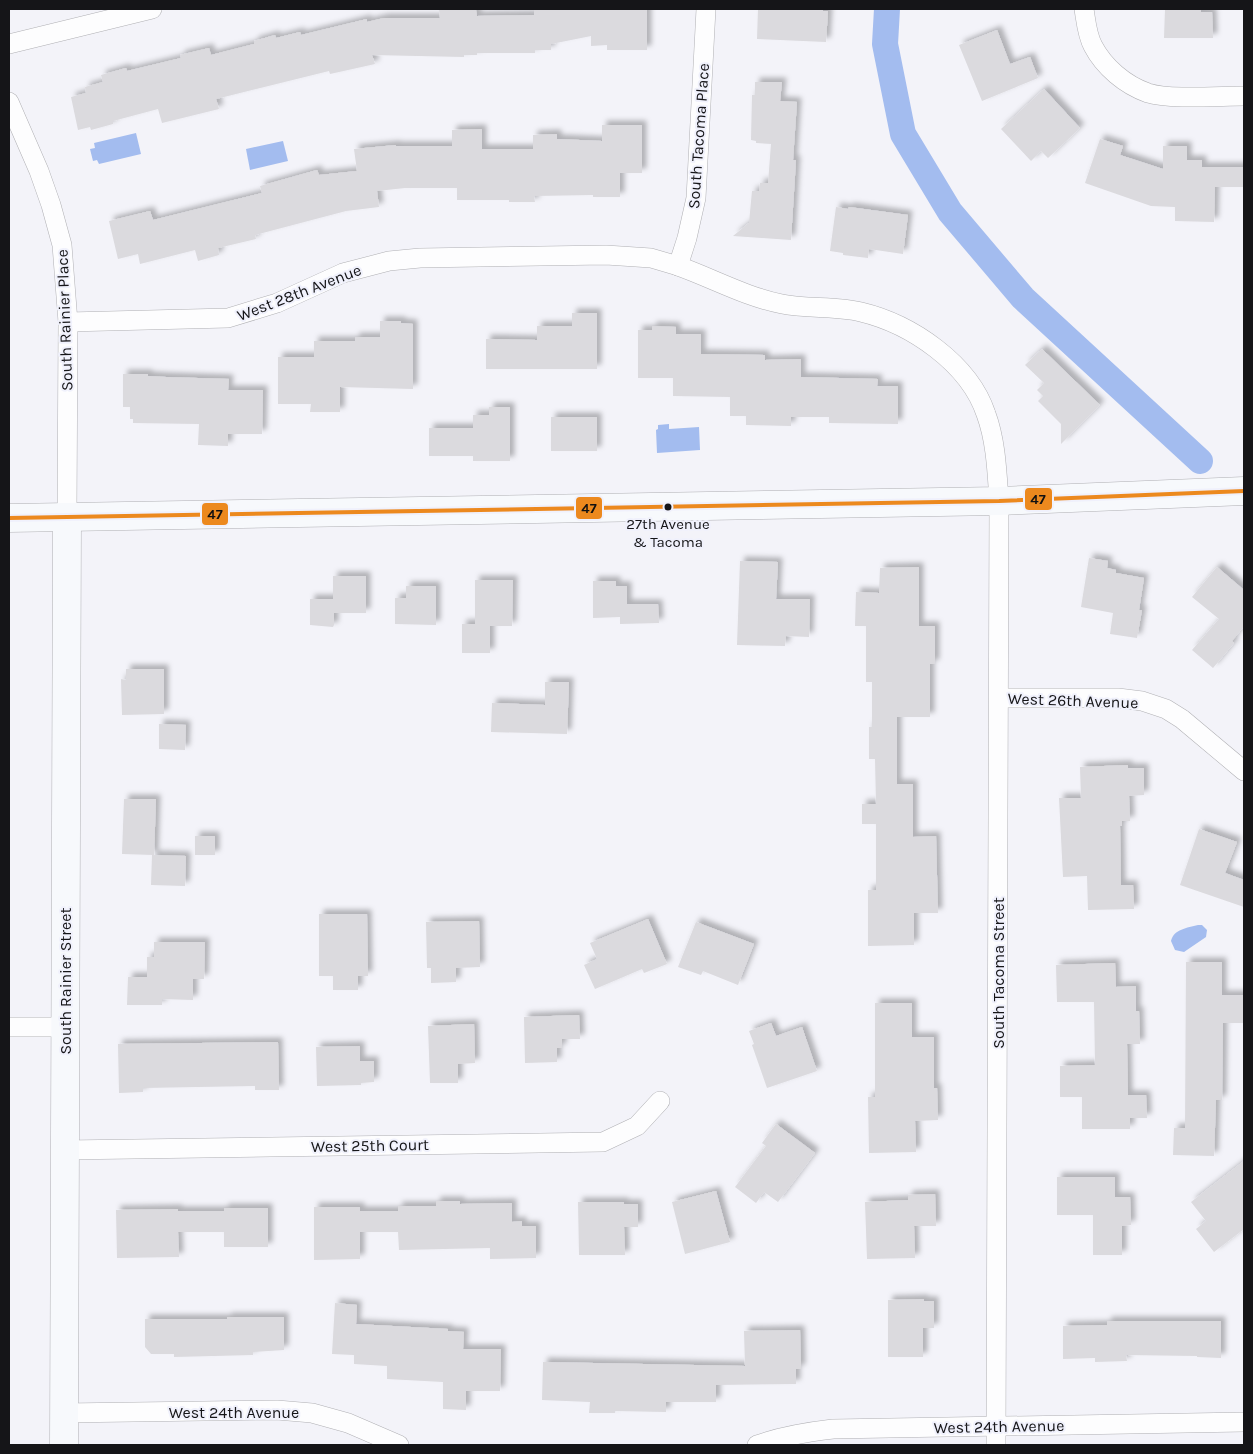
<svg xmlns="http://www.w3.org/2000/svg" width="1253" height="1454" font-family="Karla,sans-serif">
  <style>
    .water { fill: #a3bcef }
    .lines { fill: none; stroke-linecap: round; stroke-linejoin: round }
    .canal { stroke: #a3bcef; stroke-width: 26 }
    .building { fill: #dbdade; filter: url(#shadow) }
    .street-casing { stroke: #b0b0b4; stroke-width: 20 }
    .secondary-casing { stroke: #b0b0b4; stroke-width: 29 }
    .street { stroke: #fdfdfe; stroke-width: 19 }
    .secondary { stroke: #f7f9fc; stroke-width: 28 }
    .bus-1-casing { stroke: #f0f1fc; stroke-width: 8 }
    .bus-1 { stroke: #ec891e; stroke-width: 4 }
    .bus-dot { fill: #151518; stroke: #f0f1fc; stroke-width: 2 }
    .labels { text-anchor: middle; stroke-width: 4; stroke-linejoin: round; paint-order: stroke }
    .bus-label { font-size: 15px; fill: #151518; stroke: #f0f1fc }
    .street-label { font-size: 16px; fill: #151518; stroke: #f0f1fc }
    .line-badge { stroke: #f0f1fc; stroke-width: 2 }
    .pale-badge-label { font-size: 14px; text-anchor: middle; font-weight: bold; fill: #111 }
  </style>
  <defs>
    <filter id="shadow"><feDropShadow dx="4.5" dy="-4.5" stdDeviation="2.5" flood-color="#0004"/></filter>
  </defs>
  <rect width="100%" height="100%" fill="#f3f3f9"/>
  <g class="water">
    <polygon points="136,133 141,154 99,164 97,160 93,161 90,149 95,148 94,143"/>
    <polygon points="283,141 288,161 250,170 246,149"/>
    <polygon points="669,424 669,429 699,427 700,450 657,453 656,430 658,429 658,425"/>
    <path d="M1198 925H1202L1207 930 1206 937 1184 952 1175 950 1171 941C1174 929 1187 928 1198 925Z"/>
  </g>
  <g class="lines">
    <polyline class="canal" points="887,9 885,44 903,134 950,212 1023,298 1200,461"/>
  </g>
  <g class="building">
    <polygon points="439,9 476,10 477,16 534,15 534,9 647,9 647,50 607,50 607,45 591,46 591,36 551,44 551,50 535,50 535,53 477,53 477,55 464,55 464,57 372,55 375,64 330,74 329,71 216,99 219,109 162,123 158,109 113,121 113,124 91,130 90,127 78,130 71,97 86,93 85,87 103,82 101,75 126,68 127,71 181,58 180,55 209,48 211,55 254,44 254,41 275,35 276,38 300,32 301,35 367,19 367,22 384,18 440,18"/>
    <polygon points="758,9 823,9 823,11 828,11 826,42 757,39"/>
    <polygon points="1165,9 1201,9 1201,12 1212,12 1213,38 1164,38"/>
    <polygon points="997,30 1010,64 1030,57 1038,78 982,101 959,45"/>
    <polygon points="755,82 782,82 780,101 797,102 793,160 796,160 791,240 733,236 749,223 752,191 759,191 760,183 768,183 771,144 756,143 756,141 751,140 752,95 755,95"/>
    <polygon points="1044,89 1080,128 1048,158 1041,151 1031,161 1001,129"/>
    <polygon points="602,125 642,125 642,173 620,173 620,197 593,197 593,195 534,196 535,202 509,202 509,200 457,200 457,188 405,188 377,191 379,207 346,211 255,235 256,239 218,248 219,255 198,261 195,250 140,264 138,254 118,259 109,221 150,211 153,220 262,193 260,186 317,170 319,175 357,171 354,149 396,145 396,146 452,146 452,130 482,129 482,149 533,149 533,135 557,134 557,139 602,141"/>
    <polygon points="1100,139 1123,146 1120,155 1163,169 1163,146 1187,146 1187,160 1202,160 1202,167 1244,167 1244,187 1215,187 1214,222 1175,221 1175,207 1151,206 1085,183"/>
    <polygon points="836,207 848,209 849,207 908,215 903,254 869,249 868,258 843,255 843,253 830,251"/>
    <polygon points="572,313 597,313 597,369 486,369 486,339 537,340 537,326 572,326"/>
    <polygon points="380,321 401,321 401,323 413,324 413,389 340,387 340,412 310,412 311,404 278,404 278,357 314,357 314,341 355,341 355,337 380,337"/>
    <polygon points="652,326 676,327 676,334 701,334 701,354 765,355 765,360 801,359 801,377 878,379 877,386 898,386 898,424 829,423 829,417 791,417 791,426 746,425 746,416 730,416 730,397 673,396 673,378 638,378 638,330 652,330"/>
    <polygon points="1042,349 1100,405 1061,444 1061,424 1038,401 1043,396 1037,390 1044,383 1025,365"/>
    <polygon points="123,374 148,374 148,376 166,377 229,379 228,390 263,390 262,434 228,434 228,446 198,445 199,424 133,423 133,419 130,419 130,407 123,407"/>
    <polygon points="489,407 510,407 510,461 473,461 473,456 429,456 429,428 473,428 473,415 489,415"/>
    <rect x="551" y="417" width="46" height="34"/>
    <polygon points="1089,558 1108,561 1107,568 1116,570 1116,573 1144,578 1139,610 1142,610 1137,638 1110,634 1113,613 1081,607"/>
    <polygon points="740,561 778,562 776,599 810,599 809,637 786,636 785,646 737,645"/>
    <polygon points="919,567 919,626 935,626 935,664 930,664 930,717 897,717 897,784 913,784 913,837 936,836 938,913 914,913 914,945 868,946 868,890 876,890 876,824 862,824 862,804 876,804 875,759 869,759 869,727 872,727 872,682 866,682 866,626 855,626 856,592 879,593 880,568"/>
    <polygon points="1217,567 1244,590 1244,626 1232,641 1234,643 1213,668 1192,650 1219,619 1192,597"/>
    <polygon points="333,576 366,576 366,613 334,613 334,625 333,627 310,625 310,599 333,599"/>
    <polygon points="475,580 513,580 512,626 490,626 490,653 462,653 462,624 475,624"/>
    <polygon points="593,581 616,581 616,586 627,586 627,604 658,604 659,623 620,624 620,617 593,618"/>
    <polygon points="406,586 436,586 436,625 395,624 395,598 406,598"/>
    <polygon points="126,669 164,669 164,714 122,715 121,679 126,680"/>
    <polygon points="545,682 569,682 567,734 491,732 492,703 545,705"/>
    <polygon points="159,724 186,725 185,750 159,749"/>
    <polygon points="1128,765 1128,768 1144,768 1144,795 1129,796 1130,821 1122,821 1122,826 1120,826 1121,885 1133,885 1134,909 1088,910 1087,876 1063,877 1059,798 1081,798 1080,767"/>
    <polygon points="124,799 156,799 154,855 122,854"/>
    <polygon points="1199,829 1237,842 1225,873 1244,880 1244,907 1180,885"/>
    <rect x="195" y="836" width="20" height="19"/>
    <polygon points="152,855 186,856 185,886 151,885"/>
    <polygon points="319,914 367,914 368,976 358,976 358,990 333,990 333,976 319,976"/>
    <polygon points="648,919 667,964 644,973 642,969 595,989 584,965 597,959 590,943"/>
    <polygon points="479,921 480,967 456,968 456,982 431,983 431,968 427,968 426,922"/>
    <polygon points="696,922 754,944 738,985 703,971 701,975 678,967"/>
    <polygon points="154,942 205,942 204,979 193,979 193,1000 162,999 162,1005 127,1005 128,977 147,977 147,957 154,957"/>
    <polygon points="1186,962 1222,962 1222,995 1244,995 1244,1023 1223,1023 1222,1100 1216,1100 1214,1156 1173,1155 1174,1128 1185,1128"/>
    <polygon points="1115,963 1116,987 1136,986 1136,1011 1139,1011 1140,1044 1127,1044 1128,1095 1146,1095 1147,1118 1130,1118 1130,1129 1082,1129 1082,1097 1060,1097 1060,1066 1095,1065 1094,1002 1057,1002 1056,965"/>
    <polygon points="875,1003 912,1003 912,1037 934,1037 934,1088 937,1088 938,1120 915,1121 916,1152 869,1153 868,1097 875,1097"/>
    <polygon points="579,1015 580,1039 562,1039 562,1048 557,1048 557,1062 525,1063 524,1017"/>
    <polygon points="771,1023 776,1036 802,1027 817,1071 767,1088 752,1045 754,1044 749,1031"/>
    <polygon points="474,1024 475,1063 458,1064 458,1083 430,1083 428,1026"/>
    <polygon points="278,1042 279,1090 255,1090 255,1086 198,1087 143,1088 143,1092 119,1093 118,1044"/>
    <polygon points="360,1046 360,1061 374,1061 374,1082 361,1083 361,1085 317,1086 316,1047"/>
    <polygon points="776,1124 815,1153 778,1202 764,1192 756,1203 735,1187 766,1146 762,1143"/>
    <polygon points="1244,1161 1244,1229 1214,1252 1196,1229 1206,1221 1191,1202"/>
    <polygon points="1057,1177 1115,1177 1115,1197 1130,1197 1131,1225 1122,1226 1122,1255 1093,1255 1093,1215 1057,1215"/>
    <polygon points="716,1191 730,1242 685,1254 672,1202"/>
    <polygon points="935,1194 936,1226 914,1226 915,1258 867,1259 865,1202 908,1200 908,1195"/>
    <polygon points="436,1201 460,1201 460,1204 512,1203 512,1222 522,1221 522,1226 536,1226 536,1258 490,1259 490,1248 399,1250 398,1232 360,1232 360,1259 314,1260 314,1207 360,1207 360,1211 398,1211 398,1206 436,1206"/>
    <polygon points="578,1202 624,1202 624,1204 638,1204 638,1227 624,1227 625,1255 579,1255"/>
    <polygon points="224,1208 268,1208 268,1247 224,1247 224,1232 178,1232 179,1257 117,1258 116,1210 178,1209 178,1211 224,1211"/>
    <polygon points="924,1299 924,1301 934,1301 934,1328 923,1328 923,1357 888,1357 888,1300"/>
    <polygon points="335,1303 357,1305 356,1324 448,1329 448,1331 464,1332 463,1349 501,1349 500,1391 466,1391 466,1410 443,1409 443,1382 387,1379 387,1366 354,1364 354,1355 332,1354"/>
    <polygon points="227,1317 284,1317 284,1350 253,1352 253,1355 174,1357 174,1354 151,1354 145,1347 145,1319 227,1319"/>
    <polygon points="1107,1321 1221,1321 1221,1358 1197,1357 1197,1356 1126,1355 1127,1361 1095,1362 1095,1358 1063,1359 1063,1326 1107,1325"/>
    <polygon points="800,1330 801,1369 796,1369 796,1384 716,1385 716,1402 666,1402 666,1412 615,1411 615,1413 589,1413 590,1402 542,1400 543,1362 745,1366 744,1331"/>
  </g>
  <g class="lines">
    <defs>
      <g id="street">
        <path d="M706 9 696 198 687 238 678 266C712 278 746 297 782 304 807 309 837 306 861 312 911 324 969 363 986 414 996 441 997 472 999 501L996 1445"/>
        <path d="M1084 9C1086 21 1087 35 1093 46 1104 67 1125 85 1148 93 1170 100 1219 96 1244 96"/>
        <polyline points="9,44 152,9"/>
        <polyline points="9,102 39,171 51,205 62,245 68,322 67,517"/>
        <polyline points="68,322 228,318 277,303 343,273 389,261 420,258 606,255 651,258 678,266"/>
        <polyline points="999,698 1118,698 1142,701 1166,709 1182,719 1244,771"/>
        <polyline points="9,1027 65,1027"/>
        <polyline points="65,1150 603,1142 637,1126 660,1101"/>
        <polyline points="64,1413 277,1410 312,1413 348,1423 399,1445"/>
        <path d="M757 1445C782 1436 807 1432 833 1429L1244 1422"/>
      </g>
      <g id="secondary">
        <polyline points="9,518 999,501 1244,491"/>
        <polyline points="64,1445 67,517"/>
      </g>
    </defs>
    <use href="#street" class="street-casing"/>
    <use href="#secondary" class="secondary-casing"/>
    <use href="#street" class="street"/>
    <use href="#secondary" class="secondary"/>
    <defs>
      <polyline id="bus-1" points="9,518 999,501 1244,491"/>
    </defs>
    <use href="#bus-1" class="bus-1-casing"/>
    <use href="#bus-1" class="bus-1"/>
  </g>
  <circle class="bus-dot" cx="668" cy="507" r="4.5"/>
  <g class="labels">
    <g class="bus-label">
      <text x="668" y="529">27th Avenue<tspan x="668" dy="18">&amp; Tacoma</tspan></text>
    </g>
    <g class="street-label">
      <text transform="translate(698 136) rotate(-86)" y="6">South Tacoma Place</text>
      <text transform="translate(299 292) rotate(-21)" y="6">West 28th Avenue</text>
      <text transform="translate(64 320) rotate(-92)" y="6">South Rainier Place</text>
      <text transform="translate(1073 700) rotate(2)" y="6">West 26th Avenue</text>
      <text transform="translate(998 973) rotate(-90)" y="6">South Tacoma Street</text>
      <text transform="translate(65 981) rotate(-90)" y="6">South Rainier Street</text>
      <text transform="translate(370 1145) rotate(-1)" y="6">West 25th Court</text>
      <text x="234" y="1418">West 24th Avenue</text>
      <text transform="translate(999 1426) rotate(-1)" y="6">West 24th Avenue</text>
    </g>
  </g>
  <g class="line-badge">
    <rect x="1024" y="487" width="29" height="24" rx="5" fill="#ec891e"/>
    <rect x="575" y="496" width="28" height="24" rx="5" fill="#ec891e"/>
    <rect x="201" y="502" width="28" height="24" rx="5" fill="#ec891e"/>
  </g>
  <g class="pale-badge-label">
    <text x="1038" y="504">47</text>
    <text x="589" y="513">47</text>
    <text x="215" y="519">47</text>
  </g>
  <rect width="1253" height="1454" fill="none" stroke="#151518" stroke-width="20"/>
</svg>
